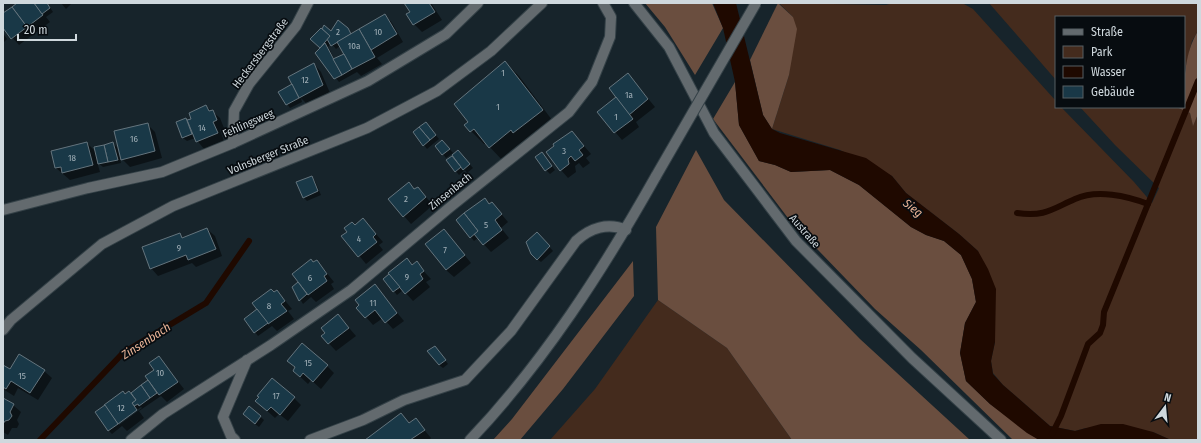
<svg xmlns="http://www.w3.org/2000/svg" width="1201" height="443" font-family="'Fira Sans Condensed',sans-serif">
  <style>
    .green { fill: #442b1d }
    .forest { fill: #6a4e3f }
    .water { fill: #1f0900 }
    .shadow { fill: #0007; fill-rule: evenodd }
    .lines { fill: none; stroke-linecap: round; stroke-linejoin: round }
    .stream { stroke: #1f0900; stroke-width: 6 }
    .building { fill: #193847; stroke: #64747d }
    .minor-casing { stroke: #344147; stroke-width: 12 }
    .minor { stroke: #636a6e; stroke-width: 10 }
    .minor-bridge-casing { stroke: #344147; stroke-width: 12; stroke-linecap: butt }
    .minor-bridge { stroke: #636a6e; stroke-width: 10 }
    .labels { text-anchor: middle; stroke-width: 3.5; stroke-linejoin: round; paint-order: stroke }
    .number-label { font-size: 9px; fill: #a2b0b8 }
    .street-label { font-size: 11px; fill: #cfd8dd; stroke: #070c10 }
    .water-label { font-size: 12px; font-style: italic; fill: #e9b396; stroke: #070c10 }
  </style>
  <rect width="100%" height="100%" fill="#17242b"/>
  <g class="green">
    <polygon points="779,3 886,5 893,3 962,3 973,9 1056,101 1056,107 1061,107 1134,182 1152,203 1159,188 1115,145 1080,107 1176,107 1190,113 1193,125 1198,114 1198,440 1171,440 1153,432 1086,428 1075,431 1050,426 1003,385 993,373 991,361 995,342 978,251 959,234 906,193 892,176 840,150 772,129 789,75 793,17"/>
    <polygon points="989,3 1198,3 1198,31 1192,41 1184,73 1184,17 1056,17 1056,80"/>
    <polygon points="658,300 727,348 792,440 550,440 595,389"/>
  </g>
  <g class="forest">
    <polygon points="645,3 712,3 723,28 695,75 665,27"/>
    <polygon points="778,3 793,17 797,29 789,75 772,129 763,115 750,60"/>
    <path d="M1198 31V114L1193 126 1190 113 1176 107H1184C1184 81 1184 54 1198 31Z"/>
    <polygon points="735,82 739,125 759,161 775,165 791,172 830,170 859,185 911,227 926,235 944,241 961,255 972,279 976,302 965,323 960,353 966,381 990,404 1039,440 1013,440 921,350 875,309 791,222 713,119"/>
    <polygon points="696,150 724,200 860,339 970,440 792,440 727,348 658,300 656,227"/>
    <polygon points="633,261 634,296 563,389 520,440 493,440 512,419"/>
  </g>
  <polygon class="water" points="713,3 736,3 763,115 772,129 780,133 866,158 892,176 906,193 959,234 978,251 988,269 996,289 995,342 991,361 993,374 1003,385 1050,426 1075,431 1101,424 1123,424 1153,432 1171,440 1039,440 1027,433 990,404 966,381 960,353 965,323 976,302 972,279 961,255 944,241 926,235 911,227 859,185 830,170 791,172 775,165 759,161 739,125 735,82 723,28"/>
  <g class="shadow">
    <polygon points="19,3 47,3 53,12 46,17 50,22 19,45 3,27 3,15"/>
    <polygon points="61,3 72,3 66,9"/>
    <polygon points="405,3 431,3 442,20 422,32 414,24 411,12"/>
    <path d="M385 15 392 23 403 42 377 58 382 64 361 76 357 72 339 82 316 53 321 48 315 43 347 29 352 34ZM331 43 336 49 340 46 347 58 335 60 328 47Z"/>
    <polygon points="3,33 7,39 3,43"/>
    <polygon points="505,62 519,76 555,124 503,161 486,143 484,144 471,131 470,122"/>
    <polygon points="314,64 321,72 330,93 308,105 301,98 302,102 290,108 279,92 293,84"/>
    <polygon points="628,74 655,107 636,122 639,127 622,140 598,112 617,97"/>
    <polygon points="206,106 220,118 224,128 220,130 224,141 204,149 195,138 187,141 183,138 177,122 185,119 188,121 193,119"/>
    <polygon points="426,123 439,139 427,149 424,145"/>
    <polygon points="147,124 155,132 162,158 130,167 122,159"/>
    <polygon points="572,132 591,154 586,158 590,163 583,168 579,163 575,166 576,172 568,178 561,170"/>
    <polygon points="87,143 97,153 113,144 117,147 121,163 103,167 97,162 100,172 70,180 56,168 52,151"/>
    <polygon points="446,145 453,153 446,158 443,154"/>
    <polygon points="458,151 473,168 467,173 465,170 459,175 447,161"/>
    <polygon points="542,153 555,170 550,174 546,170"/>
    <polygon points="312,177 315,181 321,195 307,201 303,197"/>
    <polygon points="409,184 415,190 418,188 433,205 411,224 404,216"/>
    <polygon points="484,199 490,205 492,203 508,222 501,228 509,238 491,252 478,238 474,241 457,220"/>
    <polygon points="363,219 383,242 379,245 383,250 366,264 343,236"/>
    <polygon points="207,229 215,236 222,256 196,267 192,263 158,276 151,268 179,234 183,238"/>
    <polygon points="444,230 471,263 454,277 446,270"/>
    <polygon points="537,233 553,251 541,262 537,259"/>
    <polygon points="407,260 413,266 416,263 431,279 426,282 430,287 413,301 403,290 397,295 384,279"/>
    <polygon points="317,261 334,282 331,284 334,289 316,302 311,297 303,304 293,287 299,282"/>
    <polygon points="375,286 404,321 393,329 383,318 373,325 358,308"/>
    <polygon points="277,291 292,309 288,311 294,319 277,331 272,326 258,336 255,332 259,309"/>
    <polygon points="338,315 356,336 336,351 322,336"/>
    <polygon points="438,351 448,364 443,368 439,365"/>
    <path d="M159 357 184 389 167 402 161 396 139 411 144 418 127 431 122 426 112 434 108 430 123 392 126 395 131 394 149 381 155 370ZM141 407 142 408 119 425V422Z"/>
    <polygon points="3,366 10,371 44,371 52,378 38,400 18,388 14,396 3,389"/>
    <polygon points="327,366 334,373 321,389 311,380 308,384 294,371"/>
    <polygon points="294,398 301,405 288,421 279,414 275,418 264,408"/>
    <polygon points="3,399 13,405 21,412 17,420 19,424 17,428 12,428 8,435 3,432"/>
    <polygon points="249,407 264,420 259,427 247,418"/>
    <polygon points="401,414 410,424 415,419 431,438 429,440 367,440"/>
  </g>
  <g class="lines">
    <g class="stream">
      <path d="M1017 213C1045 217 1052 209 1075 199 1097 189 1127 196 1148 204"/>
      <polyline points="1052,434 1061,416 1088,344 1100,333 1103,325 1104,312 1198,81"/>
      <polyline points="40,440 123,353 206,303 249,241"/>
    </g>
  </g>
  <g class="building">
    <polygon points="17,3 34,3 43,15 27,27 12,7"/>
    <polygon points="34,3 47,3 50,8 42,14"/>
    <polygon points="404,3 429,3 435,12 413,25 406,14 410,12"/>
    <polygon points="12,7 27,27 11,39 3,28 3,13"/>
    <polygon points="385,14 397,34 371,50 359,29"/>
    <polygon points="338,20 348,28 351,34 331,46 327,39 330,36 322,29 324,25 331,31"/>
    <polygon points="321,28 330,36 320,48 310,39"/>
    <polygon points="359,29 375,57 352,69 337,42"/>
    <polygon points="325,43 342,75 334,79 315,53"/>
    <polygon points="344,54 352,69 342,75 333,59"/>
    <polygon points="505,61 543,110 513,133 511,130 489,148 474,129 470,132 464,125 468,122 454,104"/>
    <polygon points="314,63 323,85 299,98 288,77"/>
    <polygon points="628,73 648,99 629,115 609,88"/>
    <polygon points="292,84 299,98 286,105 278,92"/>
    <polygon points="616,97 633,119 614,133 597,112"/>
    <polygon points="206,105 209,111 213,110 217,120 213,122 218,133 196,142 187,120 191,119 189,113"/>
    <polygon points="186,118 192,134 182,138 176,122"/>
    <polygon points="426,122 436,135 430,140 419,127"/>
    <polygon points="148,123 155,151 121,160 114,131"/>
    <polygon points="419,127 430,140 423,146 413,132"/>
    <polygon points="572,131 584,146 579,150 583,155 575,161 571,156 568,159 569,164 560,171 546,152 554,146 553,144"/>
    <polygon points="442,140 450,149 442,155 435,146"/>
    <polygon points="87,142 93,165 62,173 61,167 55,168 51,151"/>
    <polygon points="113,142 118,160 108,162 104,145"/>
    <polygon points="104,145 108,162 98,164 94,147"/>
    <polygon points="458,150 470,164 463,170 452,155"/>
    <polygon points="542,152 552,166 545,171 535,157"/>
    <polygon points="452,156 461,167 455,172 446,160"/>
    <polygon points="312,176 318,191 303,198 296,182"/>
    <polygon points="409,182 414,189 418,187 426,197 403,217 388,199"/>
    <polygon points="485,198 489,204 492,202 502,214 495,220 502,230 483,245 474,234 478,231 464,213"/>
    <polygon points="464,213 478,231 470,238 456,220"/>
    <polygon points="363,218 376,234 373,237 377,242 358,257 341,236 347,232 344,228 352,222 355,225"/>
    <polygon points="207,228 216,249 188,260 186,255 150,269 142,247 180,233 182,238"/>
    <polygon points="444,229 465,255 446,270 425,244"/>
    <polygon points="537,232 550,246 537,260 531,254 526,242"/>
    <polygon points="407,258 412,265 417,261 424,271 420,274 423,279 405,294 388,273"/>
    <polygon points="311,259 313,262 317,260 327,274 324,276 327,281 308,295 292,274"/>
    <polygon points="389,274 400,287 393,292 383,279"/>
    <polygon points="298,282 307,294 299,301 292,287"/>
    <polygon points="375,284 397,313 385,323 375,310 365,318 356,308 359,305 355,300"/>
    <polygon points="271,289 274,292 277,290 285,301 281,304 287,311 268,324 252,303"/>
    <polygon points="257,309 268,323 254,333 244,319"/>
    <polygon points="338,314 349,328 328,344 321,336 325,333 321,328"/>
    <polygon points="302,343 328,365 313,382 303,373 300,377 293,371 295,367 287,361"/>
    <polygon points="435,346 446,360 439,365 427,351"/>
    <polygon points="19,354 45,370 30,393 11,381 6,389 3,387 3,365 10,369"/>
    <polygon points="159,356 178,382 159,395 145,376 154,370 149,363"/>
    <polygon points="272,378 295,397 280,415 271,407 267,411 255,401 259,397 257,396"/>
    <polygon points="148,380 157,393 150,398 141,385"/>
    <polygon points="141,385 150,398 139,406 138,404 134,406 132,403 136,400 131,393"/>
    <polygon points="123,391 125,394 129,391 136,400 132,403 137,410 118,424 104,405"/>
    <polygon points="3,398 14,404 10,412 12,416 9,420 5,421 3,424"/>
    <polygon points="105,405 118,424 108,431 95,412"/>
    <polygon points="249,406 261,416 255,424 243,414"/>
    <polygon points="401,413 409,423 416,418 425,430 410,440 365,440"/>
  </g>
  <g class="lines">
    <defs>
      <g id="minor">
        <polyline points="634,3 669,47 714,133 796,241 912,358 1001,440"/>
        <polyline points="233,143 234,111 249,84 296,26 308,3"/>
        <polyline points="3,210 88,188 162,172 233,143 368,81 446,34 478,3"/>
        <polyline points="3,330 11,320 102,244 173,206 367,128 437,91 491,51 542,3"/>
        <polyline points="131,440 163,414 271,345 351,290 449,208 569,112 592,82 610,37 611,17 603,3"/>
        <polyline points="235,440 231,436 223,417 247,360"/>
        <path d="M310 440 363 420 404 400 465 380 511 331 576 241C590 228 608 222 626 230"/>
        <path d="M470 440C544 362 603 270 656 176"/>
      </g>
    </defs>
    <use href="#minor" class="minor-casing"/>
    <use href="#minor" class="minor"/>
    <defs>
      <polyline id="minor-bridge" points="656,176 756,3"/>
    </defs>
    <use href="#minor-bridge" class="minor-bridge-casing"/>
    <use href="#minor-bridge" class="minor-bridge"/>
  </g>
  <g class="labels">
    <g class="number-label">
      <text x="338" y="35">2</text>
      <text x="378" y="35">10</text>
      <text x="354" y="49">10a</text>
      <text x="503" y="76">1</text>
      <text x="305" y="83">12</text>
      <text x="629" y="98">1a</text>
      <text x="498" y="110">1</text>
      <text x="616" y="120">1</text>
      <text x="202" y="131">14</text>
      <text x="134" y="142">16</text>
      <text x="564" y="154">3</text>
      <text x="72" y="161">18</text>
      <text x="406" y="202">2</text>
      <text x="486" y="228">5</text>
      <text x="359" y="242">4</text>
      <text x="179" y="251">9</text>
      <text x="445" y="253">7</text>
      <text x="407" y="280">9</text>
      <text x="310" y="281">6</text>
      <text x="373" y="306">11</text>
      <text x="269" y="309">8</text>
      <text x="308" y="366">15</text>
      <text x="160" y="376">10</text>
      <text x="22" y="379">15</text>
      <text x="276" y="399">17</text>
      <text x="121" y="411">12</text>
    </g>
    <g class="street-label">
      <text transform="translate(260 53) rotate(-53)" y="4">Heckersbergstraße</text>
      <text transform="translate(248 123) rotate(-24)" y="4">Fehlingsweg</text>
      <text transform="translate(268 155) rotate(-22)" y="4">Volnsberger Straße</text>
      <text transform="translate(450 191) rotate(-39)" y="4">Zinsenbach</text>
      <text transform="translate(805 231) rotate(49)" y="4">Austraße</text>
    </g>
    <g class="water-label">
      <text transform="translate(913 208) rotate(38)" y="4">Sieg</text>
      <text transform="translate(146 341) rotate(-33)" y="4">Zinsenbach</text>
    </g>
  </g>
  <rect width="1201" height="443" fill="none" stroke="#cfd8dd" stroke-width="8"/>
  <rect x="1055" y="16" width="130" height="92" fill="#070c10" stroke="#575e62"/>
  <rect x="1063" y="29" width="20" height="6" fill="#636a6e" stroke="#575e62"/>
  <text x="1091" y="36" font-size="12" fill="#cfd8dd">Straße</text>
  <rect x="1063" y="46" width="20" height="12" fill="#442b1d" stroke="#575e62"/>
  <text x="1091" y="56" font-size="12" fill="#cfd8dd">Park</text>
  <rect x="1063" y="66" width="20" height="12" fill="#1f0900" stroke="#575e62"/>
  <text x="1091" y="76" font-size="12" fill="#cfd8dd">Wasser</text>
  <rect x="1063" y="86" width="20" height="12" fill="#193847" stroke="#575e62"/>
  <text x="1091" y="96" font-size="12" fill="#cfd8dd">Gebäude</text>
  <g transform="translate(1165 407) rotate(16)" stroke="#070c10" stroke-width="3" paint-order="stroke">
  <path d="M0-3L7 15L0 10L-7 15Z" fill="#cfd8dd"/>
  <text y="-6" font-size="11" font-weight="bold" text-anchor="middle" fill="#cfd8dd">N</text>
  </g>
  <path d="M18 34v6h58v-6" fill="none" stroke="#cfd8dd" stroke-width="2"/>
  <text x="24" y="34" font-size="12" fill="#cfd8dd" stroke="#070c10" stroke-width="3" paint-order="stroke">20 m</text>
</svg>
